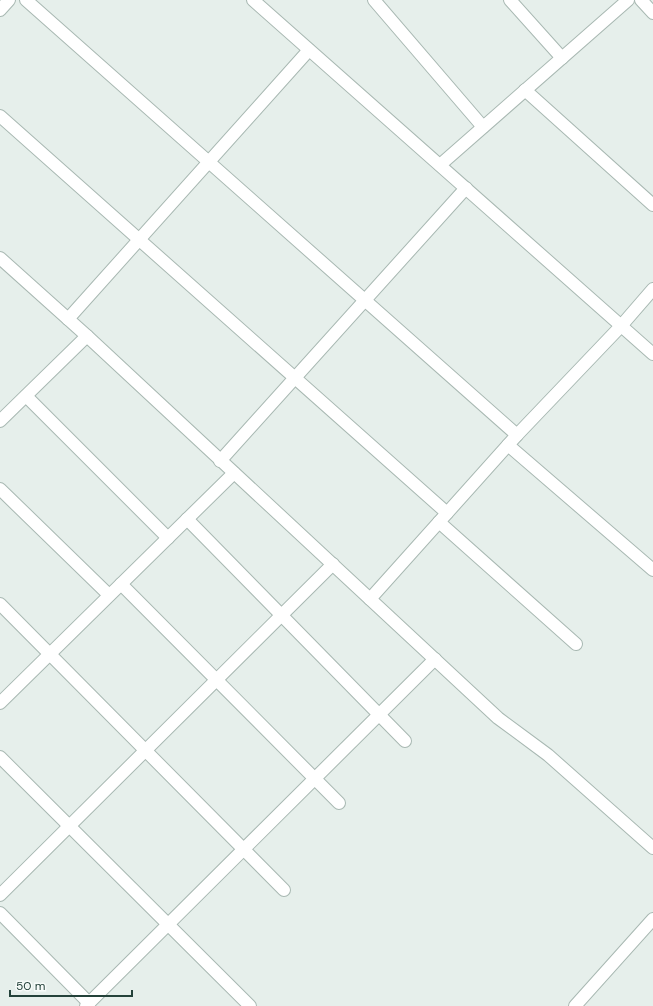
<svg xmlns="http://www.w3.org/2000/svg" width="653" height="1006" font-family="'DM Sans',sans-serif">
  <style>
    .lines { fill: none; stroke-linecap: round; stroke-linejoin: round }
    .minor-casing { stroke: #a8b8b2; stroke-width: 14 }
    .minor { stroke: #fff; stroke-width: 12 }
  </style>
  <rect width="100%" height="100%" fill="#e6efeb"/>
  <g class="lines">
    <defs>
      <g id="minor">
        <polyline points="26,0 517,435"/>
        <polyline points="253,0 653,354"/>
        <polyline points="374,0 483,127"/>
        <polyline points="510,0 562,58"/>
        <polyline points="641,0 653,13"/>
        <polyline points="0,10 9,0"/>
        <polyline points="525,90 653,205"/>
        <polyline points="0,116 447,513"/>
        <polyline points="440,165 628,0"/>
        <polyline points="0,258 87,336 498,718 548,755 653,848"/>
        <polyline points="68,319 309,50"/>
        <polyline points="26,396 168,538"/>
        <polyline points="0,421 87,336"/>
        <polyline points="508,445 653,570"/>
        <polyline points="220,461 466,188"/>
        <polyline points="0,489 109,595"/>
        <polyline points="187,519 405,741"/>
        <polyline points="439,522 576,644"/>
        <polyline points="121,584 339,803"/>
        <polyline points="370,599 517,435 621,326 653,289"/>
        <polyline points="0,604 284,890"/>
        <polyline points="0,703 234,473"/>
        <polyline points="0,757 250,1006"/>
        <polyline points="0,895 333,564"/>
        <polyline points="0,913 89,1003"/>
        <polyline points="86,1006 435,659"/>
        <polyline points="575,1006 653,919"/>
      </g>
    </defs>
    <use href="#minor" class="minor-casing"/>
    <use href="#minor" class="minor"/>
  </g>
  <path d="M10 990v6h122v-6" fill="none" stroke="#24423a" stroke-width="2"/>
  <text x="16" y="990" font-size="12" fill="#24423a" stroke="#f7fbf9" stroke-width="3" paint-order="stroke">50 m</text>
</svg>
